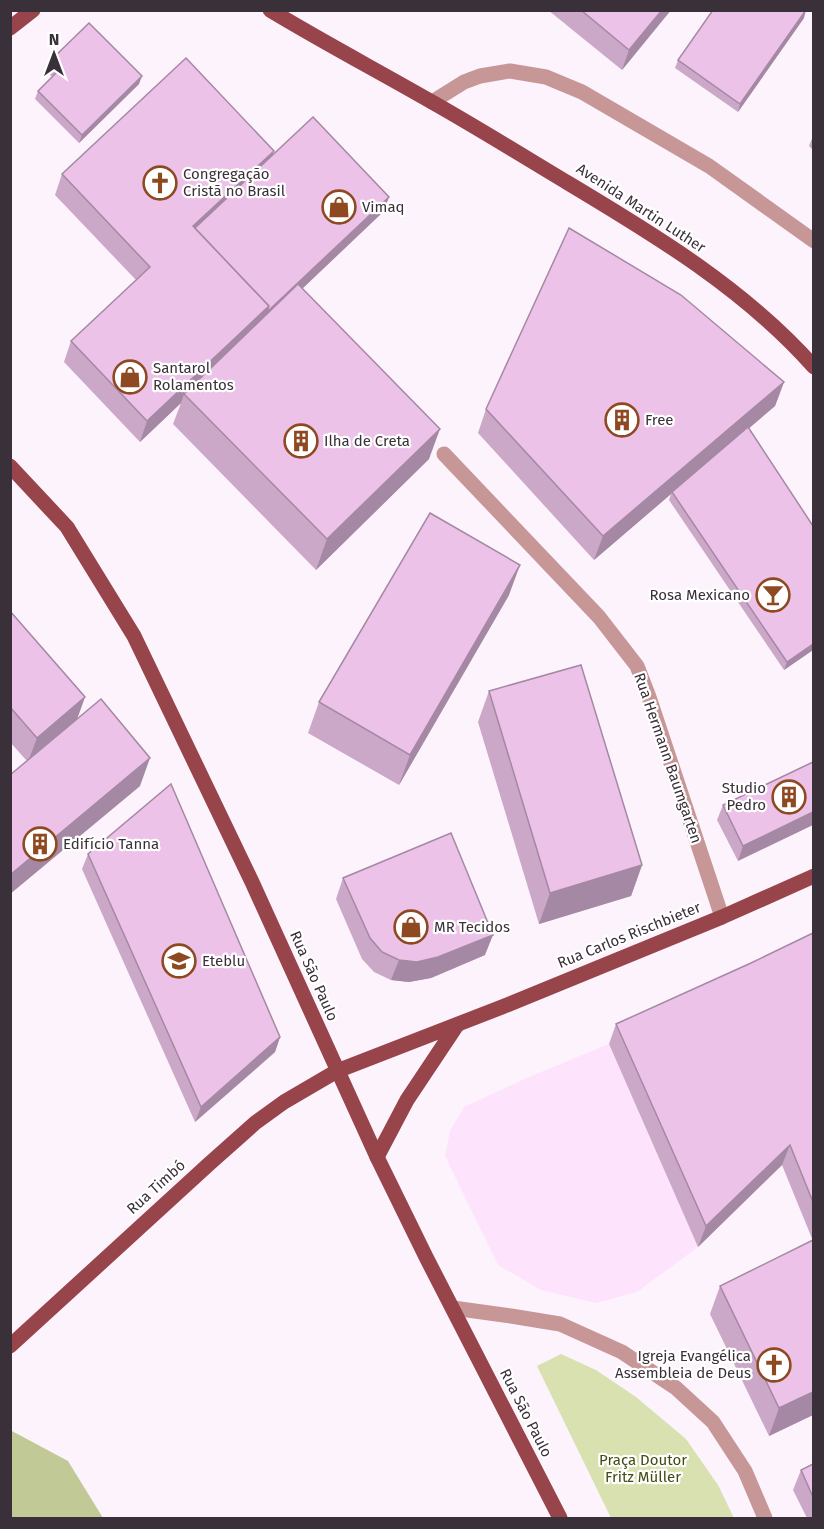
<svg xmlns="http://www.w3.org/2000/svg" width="824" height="1529" font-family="'Fira Sans',sans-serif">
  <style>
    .built { fill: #fde3fb }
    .green { fill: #d9e1b1 }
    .forest { fill: #c1ca96 }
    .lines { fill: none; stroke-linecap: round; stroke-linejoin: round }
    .minor { stroke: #c79797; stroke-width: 15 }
    .major { stroke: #97444a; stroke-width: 15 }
    .wall { fill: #cba7c8 }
    .shaded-wall { fill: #a588a3 }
    .building { fill: #ecc2e9; stroke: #a588a3; stroke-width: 1.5 }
    .labels { text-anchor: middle; stroke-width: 4.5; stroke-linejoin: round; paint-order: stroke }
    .poi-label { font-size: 15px; fill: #3a3039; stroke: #fff; text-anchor: start }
    .street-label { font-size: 15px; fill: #3a3039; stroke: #fff }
    .park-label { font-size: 15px; fill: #454b10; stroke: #fff }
  </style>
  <rect width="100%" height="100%" fill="#fdf3fc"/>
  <polygon class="built" points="609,1044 698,1247 637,1292 596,1303 541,1290 498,1265 445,1156 450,1131 464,1107 529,1077"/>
  <polygon class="green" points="561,1354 596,1370 636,1397 686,1439 718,1485 734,1518 611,1518 537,1366"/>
  <polygon class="forest" points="10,1430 68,1461 103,1518 11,1518"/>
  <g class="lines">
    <g class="minor">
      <polyline points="432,102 464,82 480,76 510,71 546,77 582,92 709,166 814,241"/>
      <polyline points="444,454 599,617 637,666 649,697 722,917"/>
      <polyline points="453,1308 511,1316 560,1324 622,1352 676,1388 713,1422 745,1471 765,1518"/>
    </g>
    <g class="major">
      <path d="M270 10C323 42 378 71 432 102 478 128 523 156 568 183 655 235 746 290 814 367"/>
      <polyline points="10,28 33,10"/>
      <polyline points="10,466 67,527 134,636 252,882 377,1157 426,1257 560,1518"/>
      <polyline points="377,1157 407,1100 457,1025"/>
      <polyline points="10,1346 209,1164 255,1123 284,1102 337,1071 502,1007 722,917 814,876"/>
    </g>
  </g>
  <g class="wall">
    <polygon points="548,10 671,10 622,70"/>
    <polygon points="804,18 738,112 675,68 678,60"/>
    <polygon points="49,62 139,84 79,143 35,99 38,91 52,77 46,70"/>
    <polygon points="813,136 813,150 809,146"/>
    <polygon points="272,156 389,197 383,212 302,289 429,459 316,570 173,424 181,403 140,442 64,362 71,341 136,280 55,195 62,174"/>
    <polygon points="784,382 775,406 748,429 813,526 813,650 784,670 669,500 671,494 594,560 478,433 486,409"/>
    <polygon points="509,595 399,785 308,733 319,702"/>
    <polygon points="10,611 85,697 77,719 140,786 10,894 10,775 27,761 10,742"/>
    <polygon points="489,691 642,865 631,896 539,924 478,722"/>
    <polygon points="813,762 738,861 717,820 723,805"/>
    <polygon points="88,854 280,1037 275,1052 195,1122 82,869"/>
    <polygon points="343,878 485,955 431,978 409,982 391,980 374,972 362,959 336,899"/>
    <polygon points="813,933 813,1415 769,1436 710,1314 720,1286 813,1241 782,1165 698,1247 609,1044 616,1024 751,963"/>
    <polygon points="813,1464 813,1518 807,1518 793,1490 801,1470"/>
  </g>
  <g class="shaded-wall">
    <polygon points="662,10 671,10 622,70 629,50"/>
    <polygon points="806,10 804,18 738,112 740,104"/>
    <polygon points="142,76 139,84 79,143 82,135"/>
    <polygon points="274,151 266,172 185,247 193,226"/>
    <polygon points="389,197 383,212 188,397 184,394 181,403 140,442 147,421 269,306"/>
    <polygon points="784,382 775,406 673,493 672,492 671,494 594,560 603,536"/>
    <polygon points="440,429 429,459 316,570 327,539"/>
    <polygon points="520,565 509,595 399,785 410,755"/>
    <polygon points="813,644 813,650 784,670 787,662"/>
    <polygon points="85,697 76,722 28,762 37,738"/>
    <polygon points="150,758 140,786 10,894 10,875"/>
    <polygon points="813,812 813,825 738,861 743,846"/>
    <polygon points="642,865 631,896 539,924 550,893"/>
    <polygon points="493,935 485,955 431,978 409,982 391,980 399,960"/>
    <polygon points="280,1037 275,1052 195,1122 201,1107"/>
    <polygon points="790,1145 782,1165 698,1247 706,1226"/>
    <polygon points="813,1392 813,1415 769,1436 779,1408"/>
  </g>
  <g class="building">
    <polygon points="581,10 662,10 629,50"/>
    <polygon points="713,10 806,10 740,104 678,60"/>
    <polygon points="89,23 142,76 82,135 38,91 58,71 49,62"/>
    <polygon points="186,58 274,151 193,226 269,306 147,421 71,341 150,267 62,174"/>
    <polygon points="313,117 389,197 267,312 269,306 195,228"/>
    <polygon points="569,228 681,295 784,382 603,536 486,409"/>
    <polygon points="298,284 440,429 327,539 184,394"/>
    <polygon points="748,427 813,526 813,644 787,662 672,492"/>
    <polygon points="430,513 520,565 410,755 319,702"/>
    <polygon points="10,611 85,697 37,738 10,707"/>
    <polygon points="581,665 642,865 550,893 489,691"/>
    <polygon points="101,699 150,758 10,875 10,775"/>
    <polygon points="813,762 813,812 743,846 723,805"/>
    <polygon points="171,784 280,1037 201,1107 88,854"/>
    <polygon points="451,833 493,935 438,957 417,962 399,960 382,952 370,938 343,878"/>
    <polygon points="813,933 813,1202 790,1145 706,1226 616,1024 751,963"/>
    <polygon points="813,1240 813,1392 779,1408 720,1286"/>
    <polygon points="813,1464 813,1497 801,1470"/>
  </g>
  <defs>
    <symbol id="church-ring" viewBox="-11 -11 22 22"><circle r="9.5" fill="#fff" stroke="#8e4921" stroke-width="1.5"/><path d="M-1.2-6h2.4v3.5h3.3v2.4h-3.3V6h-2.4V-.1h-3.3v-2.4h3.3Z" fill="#8e4921"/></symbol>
    <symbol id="shop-ring" viewBox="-11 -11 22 22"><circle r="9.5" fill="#fff" stroke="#8e4921" stroke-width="1.5"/><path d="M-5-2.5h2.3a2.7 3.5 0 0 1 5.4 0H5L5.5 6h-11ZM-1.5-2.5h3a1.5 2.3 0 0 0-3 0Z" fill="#8e4921"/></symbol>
    <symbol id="building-ring" viewBox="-11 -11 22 22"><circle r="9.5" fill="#fff" stroke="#8e4921" stroke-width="1.5"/><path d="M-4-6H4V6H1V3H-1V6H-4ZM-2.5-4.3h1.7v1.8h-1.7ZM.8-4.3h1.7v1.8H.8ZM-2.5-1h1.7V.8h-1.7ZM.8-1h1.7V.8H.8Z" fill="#8e4921"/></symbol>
    <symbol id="bar-ring" viewBox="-11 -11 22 22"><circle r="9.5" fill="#fff" stroke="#8e4921" stroke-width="1.5"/><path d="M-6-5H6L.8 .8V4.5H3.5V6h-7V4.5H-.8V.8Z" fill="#8e4921"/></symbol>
    <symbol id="university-ring" viewBox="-11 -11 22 22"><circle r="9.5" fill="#fff" stroke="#8e4921" stroke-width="1.5"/><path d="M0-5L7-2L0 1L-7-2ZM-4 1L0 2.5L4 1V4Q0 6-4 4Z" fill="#8e4921"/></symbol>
  </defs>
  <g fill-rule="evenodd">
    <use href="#church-ring" x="141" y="164" width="38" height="38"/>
    <use href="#shop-ring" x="320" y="188" width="38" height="38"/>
    <use href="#shop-ring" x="111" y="358" width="38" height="38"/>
    <use href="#building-ring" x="603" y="401" width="38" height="38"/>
    <use href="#building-ring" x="282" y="422" width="38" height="38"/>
    <use href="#bar-ring" x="754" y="576" width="38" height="38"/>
    <use href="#building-ring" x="770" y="778" width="38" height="38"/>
    <use href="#building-ring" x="21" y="825" width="38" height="38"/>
    <use href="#shop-ring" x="392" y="908" width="38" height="38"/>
    <use href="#university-ring" x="160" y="942" width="38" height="38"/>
    <use href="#church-ring" x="755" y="1346" width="38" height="38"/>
  </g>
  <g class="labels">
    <g class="poi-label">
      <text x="183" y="179">Congregação<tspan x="183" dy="17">Cristã no Brasil</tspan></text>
      <text x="362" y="212">Vimaq</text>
      <text x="153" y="373">Santarol<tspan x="153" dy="17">Rolamentos</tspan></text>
      <text x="645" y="425">Free</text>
      <text x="324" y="446">Ilha de Creta</text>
      <text x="750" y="600" text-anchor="end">Rosa Mexicano</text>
      <text x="766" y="793" text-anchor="end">Studio<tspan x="766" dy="17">Pedro</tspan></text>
      <text x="63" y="849">Edifício Tanna</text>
      <text x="434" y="932">MR Tecidos</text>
      <text x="202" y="966">Eteblu</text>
      <text x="751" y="1361" text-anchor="end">Igreja Evangélica<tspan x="751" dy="17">Assembleia de Deus</tspan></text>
    </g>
    <g class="street-label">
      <text transform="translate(641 208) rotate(33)" y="5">Avenida Martin Luther</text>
      <text transform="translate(668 758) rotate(71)" y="5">Rua Hermann Baumgarten</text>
      <text transform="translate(629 935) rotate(-22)" y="5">Rua Carlos Rischbieter</text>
      <text transform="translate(314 976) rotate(66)" y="5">Rua São Paulo</text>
      <text transform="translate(156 1187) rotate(-42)" y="5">Rua Timbó</text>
      <text transform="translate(526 1413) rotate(63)" y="5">Rua São Paulo</text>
    </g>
    <g class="park-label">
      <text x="643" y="1465">Praça Doutor<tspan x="643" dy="17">Fritz Müller</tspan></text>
    </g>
  </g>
  <rect width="824" height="1529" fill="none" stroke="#3a3039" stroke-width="24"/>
  <g transform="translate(54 54)" stroke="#ffffff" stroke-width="4.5" paint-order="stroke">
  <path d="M0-4.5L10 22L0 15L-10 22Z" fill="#3a3039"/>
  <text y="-9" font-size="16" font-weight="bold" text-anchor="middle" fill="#3a3039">N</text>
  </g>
</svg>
